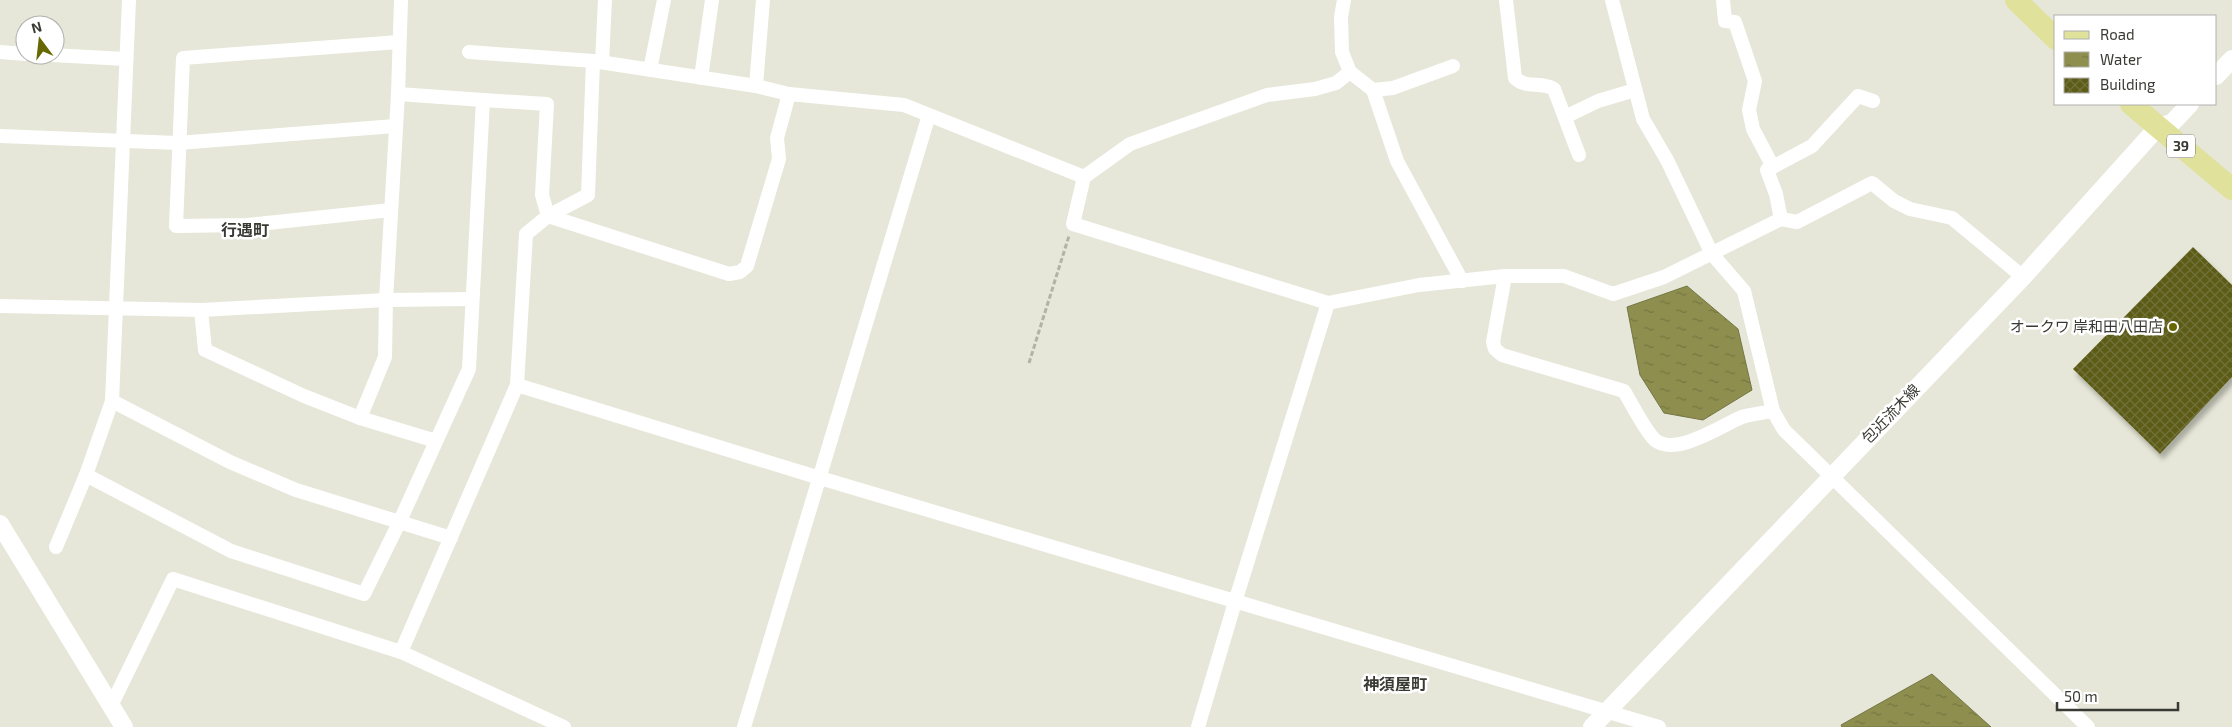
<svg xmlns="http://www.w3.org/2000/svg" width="2232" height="727" font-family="'Exo 2','Noto Sans JP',sans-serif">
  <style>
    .water { fill: url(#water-ripples); stroke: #757646 }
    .building { fill: url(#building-cross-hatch); filter: url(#shadow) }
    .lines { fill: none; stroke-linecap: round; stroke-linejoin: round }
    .path { stroke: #b2b3a7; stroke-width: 3; stroke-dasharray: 5 2.5; stroke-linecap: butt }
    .minor { stroke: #fff; stroke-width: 14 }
    .tertiary { stroke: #fff; stroke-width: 18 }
    .primary { stroke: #e0e19b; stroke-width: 22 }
    .poi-dot { fill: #686803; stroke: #fff; stroke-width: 2 }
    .labels { text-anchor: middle; stroke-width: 5; stroke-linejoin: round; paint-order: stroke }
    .shield { fill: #fff; stroke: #757571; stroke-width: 1 }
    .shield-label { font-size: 14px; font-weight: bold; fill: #3a3a34 }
    .poi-label { font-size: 15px; fill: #3a3a34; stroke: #fff; text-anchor: end }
    .street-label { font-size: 15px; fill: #3a3a34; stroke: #fff }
    .neighbourhood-label { font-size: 16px; font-weight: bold; fill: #3a3a34; stroke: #fff }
  </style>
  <defs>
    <pattern id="water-ripples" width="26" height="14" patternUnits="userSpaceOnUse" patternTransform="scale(1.25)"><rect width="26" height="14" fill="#8e8f4e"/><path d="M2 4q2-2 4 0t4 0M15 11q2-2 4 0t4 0" fill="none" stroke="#757642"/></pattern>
    <pattern id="building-cross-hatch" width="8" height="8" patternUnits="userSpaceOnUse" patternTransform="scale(1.25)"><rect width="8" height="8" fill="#5c5c18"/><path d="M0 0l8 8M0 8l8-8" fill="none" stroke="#71713a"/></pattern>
    <filter id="shadow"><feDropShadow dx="3" dy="5.5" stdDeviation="2.5" flood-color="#0004"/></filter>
  </defs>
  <rect width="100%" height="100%" fill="#e6e7d8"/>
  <g class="water">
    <polygon points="1687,286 1738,329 1752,390 1703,420 1664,413 1640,375 1627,307"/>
    <polygon points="1932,674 1991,727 1842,727 1841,725"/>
  </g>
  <polygon class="building" points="2193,247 2232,285 2232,377 2160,454 2073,369"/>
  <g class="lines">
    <polyline class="path" points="1029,363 1069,236"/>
    <g class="minor">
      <polyline points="1344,0 1341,17 1342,52 1350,72 1373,90 1397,161 1462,281"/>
      <path d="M1506 0 1515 78C1526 89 1542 81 1554 89L1579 155"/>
      <polyline points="1612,0 1643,119 1667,160 1712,254 1744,291 1773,411 1784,430 2088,727"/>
      <polyline points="1723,0 1725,21 1735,22 1755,81 1749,110 1753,129 1773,167"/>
      <polyline points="0,52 25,54"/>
      <polyline points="469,52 593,61 756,86 789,94 904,105 1084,177 1073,224 1328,303 1419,285 1505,276 1564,276 1613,294 1664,277 1781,219 1797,222 1872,183 1894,201 1910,209 1952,218 2023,277"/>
      <polyline points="52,55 126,59"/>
      <polyline points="602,62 605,0"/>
      <polyline points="650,70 664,0"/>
      <polyline points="701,78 712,0"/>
      <polyline points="756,86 763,0"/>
      <polyline points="1373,90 1393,88 1453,66"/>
      <polyline points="483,100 547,104 542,195 548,216 729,274 740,272 747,266 779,159 777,138 789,94"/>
      <polyline points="1565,117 1598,101 1635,90"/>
      <polyline points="0,136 178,143 395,126"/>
      <polyline points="1084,177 1130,144 1267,95 1315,89 1336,83 1350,72"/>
      <polyline points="391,210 248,225 176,226 183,58 399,42"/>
      <polyline points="1781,219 1776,194 1767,170 1812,146 1858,96 1873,101"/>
      <path d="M1505 276 1493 342 1495 349 1502 355 1624 391C1631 403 1646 432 1655 440 1676 457 1722 425 1742 417 1751 414 1763 413 1773 411"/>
      <polyline points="0,306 201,310 386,300 472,299"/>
      <polyline points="201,310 205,350 304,396 360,418 436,441"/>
      <polyline points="517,385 820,478 1659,727"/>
      <polyline points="112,401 230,462 296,490 451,538"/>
      <polyline points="360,418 385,357 386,300 398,94 401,0"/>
      <polyline points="86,475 231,551 364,594 399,523 469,369 483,100 398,94"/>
      <polyline points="56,547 86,475 112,401 129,0"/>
      <polyline points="401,652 517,385 526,234 548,216 588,195 593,61"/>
      <polyline points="111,706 173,579 401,652 564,727"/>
      <polyline points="744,727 929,115"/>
      <polyline points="1198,727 1235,602 1328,303"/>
    </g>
    <g class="tertiary">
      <polyline points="2216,76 2232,59"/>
      <polyline points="0,524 124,727"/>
      <polyline points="1592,727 2023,277 2158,127 2172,123 2190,104"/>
    </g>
    <g class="primary">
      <polyline points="2016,0 2056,39"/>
      <polyline points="2131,104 2232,189"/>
    </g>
  </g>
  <circle class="poi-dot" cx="2173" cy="327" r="5"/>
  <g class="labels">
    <rect class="shield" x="2167" y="134.5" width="28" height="23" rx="4"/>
    <g class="shield-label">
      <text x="2181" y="151">39</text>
    </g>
    <g class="poi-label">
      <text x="2163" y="332">オークワ 岸和田八田店</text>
    </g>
    <g class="street-label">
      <text transform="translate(1891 414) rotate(-46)" y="5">包近流木線</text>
    </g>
    <g class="neighbourhood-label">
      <text x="245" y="236">行遇町</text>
      <text x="1395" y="690">神須屋町</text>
    </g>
  </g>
  <rect x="2054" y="15" width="162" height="90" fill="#ffffff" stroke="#b0b0ae"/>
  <rect x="2064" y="31" width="25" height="8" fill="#e0e19b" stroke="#b0b0ae"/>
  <text x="2100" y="40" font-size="15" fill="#3a3a34">Road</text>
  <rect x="2064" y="52" width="25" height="15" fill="url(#water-ripples)" stroke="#b0b0ae"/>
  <text x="2100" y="65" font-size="15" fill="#3a3a34">Water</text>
  <rect x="2064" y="78" width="25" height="15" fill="url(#building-cross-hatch)" stroke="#b0b0ae"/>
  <text x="2100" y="90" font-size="15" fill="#3a3a34">Building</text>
  <g transform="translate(40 40) rotate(345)"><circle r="24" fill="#ffffff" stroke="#b0b0ae"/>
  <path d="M0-4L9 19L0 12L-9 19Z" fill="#686803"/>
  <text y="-8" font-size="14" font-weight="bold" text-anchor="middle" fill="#3a3a34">N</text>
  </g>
  <path d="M2057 702v8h121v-8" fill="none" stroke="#3a3a34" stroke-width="2.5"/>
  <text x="2064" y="702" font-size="15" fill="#3a3a34" stroke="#ffffff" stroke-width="4" paint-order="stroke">50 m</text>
</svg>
